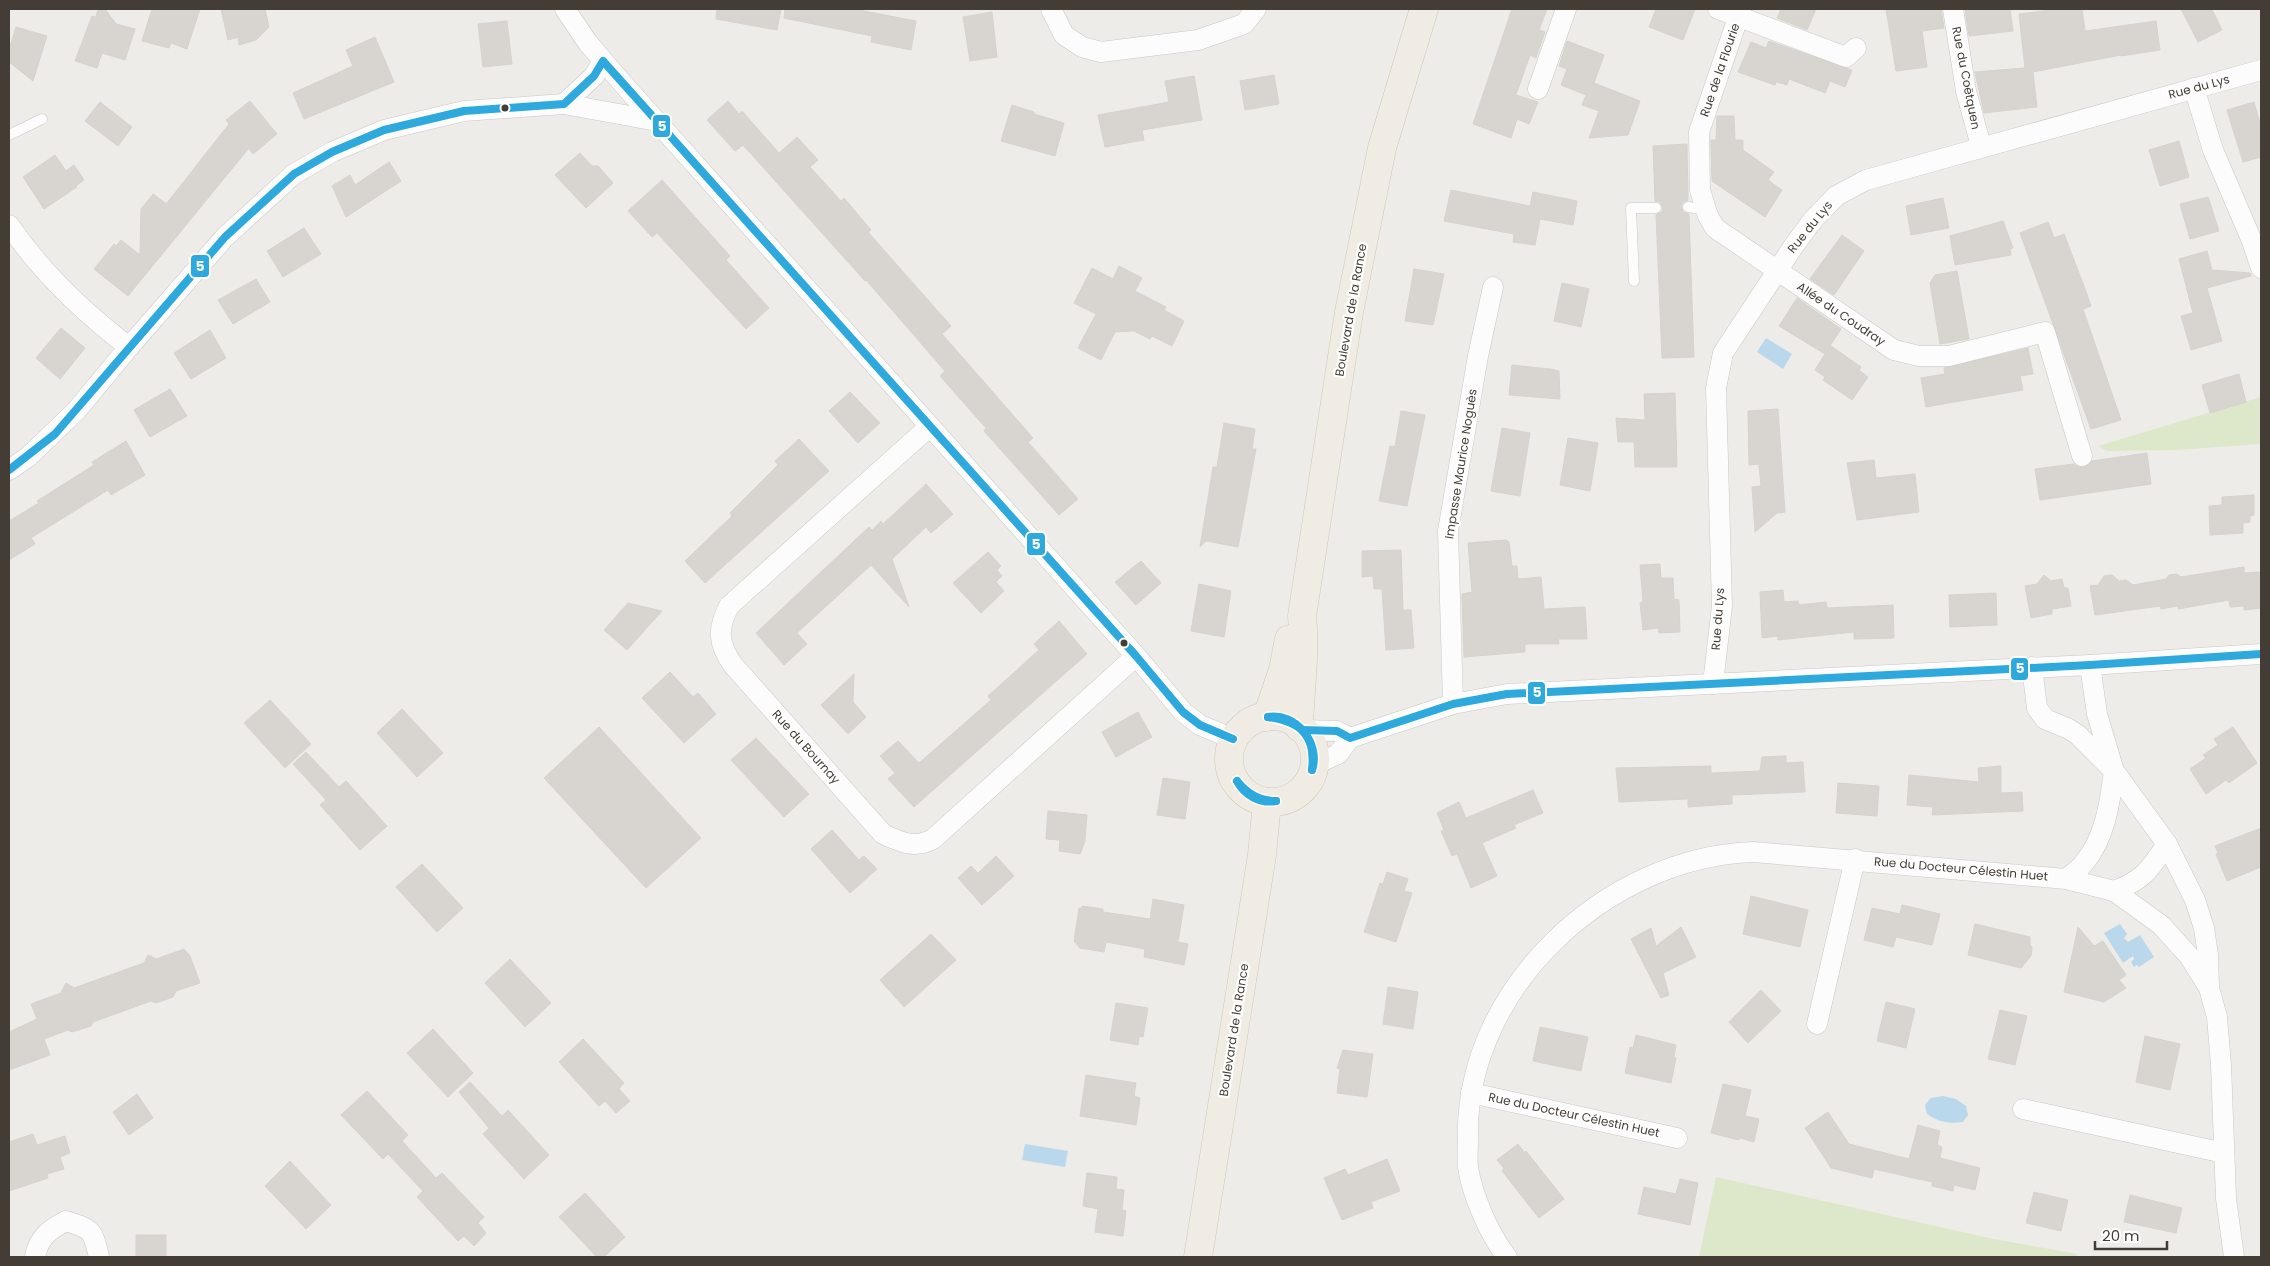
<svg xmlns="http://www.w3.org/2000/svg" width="2270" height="1266" font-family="Poppins,sans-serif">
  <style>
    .green { fill: #dce8c9 }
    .water { fill: #bad8eb }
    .building { fill: #d8d5d0; stroke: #d6d3ce }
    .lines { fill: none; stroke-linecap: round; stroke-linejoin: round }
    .lane-casing { stroke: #cac8c4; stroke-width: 11 }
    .street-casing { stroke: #cac8c4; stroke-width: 21 }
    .primary-casing { stroke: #d0c7b6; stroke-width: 29 }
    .lane { stroke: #fcfcfc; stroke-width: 10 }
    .street { stroke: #fcfcfc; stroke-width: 20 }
    .primary { stroke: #f0ece3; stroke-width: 28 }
    .bus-1-casing { stroke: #fff; stroke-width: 11 }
    .bus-1 { stroke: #2ea9dd; stroke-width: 8 }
    .bus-dot { fill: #433d35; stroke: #fff; stroke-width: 2 }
    .labels { text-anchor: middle; stroke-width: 4.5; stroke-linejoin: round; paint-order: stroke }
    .street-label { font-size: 12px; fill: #433d35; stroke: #fff }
    .line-badge { stroke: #fff; stroke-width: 2 }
    .badge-label { font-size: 14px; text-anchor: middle; font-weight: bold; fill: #fff }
  </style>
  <rect width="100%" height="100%" fill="#eeece8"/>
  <g class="green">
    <polygon points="2261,397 2261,444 2177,450 2107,451 2098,446"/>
    <polygon points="1716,1177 1994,1239 2077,1254 2076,1257 1699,1257"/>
  </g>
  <g class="water">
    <polygon points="1766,338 1792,354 1783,369 1757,352"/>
    <polygon points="2120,924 2127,934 2124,938 2128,942 2140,935 2154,957 2139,967 2137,965 2134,967 2131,962 2134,959 2133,956 2123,963 2104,933"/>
    <path d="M1943 1096 1956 1099 1966 1106 1968 1115 1963 1122C1948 1124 1939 1122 1927 1114L1925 1105 1931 1098Z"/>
    <polygon points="1025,1144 1068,1151 1065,1167 1022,1160"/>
  </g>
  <g class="building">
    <polygon points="98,9 105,9 116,24 135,29 125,60 102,53 97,68 75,61 92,16 96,17"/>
    <polygon points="152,9 200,9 187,49 171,43 169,48 142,41"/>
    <polygon points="221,9 265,9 269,27 256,40 239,45 238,37 228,40"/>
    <polygon points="717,9 781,9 777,30 716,19"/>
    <polygon points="785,9 854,9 916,21 911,50 871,42 872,36 784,18"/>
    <polygon points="1512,9 1547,9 1539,30 1545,32 1536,58 1530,55 1516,95 1538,102 1529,124 1517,119 1511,138 1473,124"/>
    <polygon points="1656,9 1695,9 1683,40 1649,27"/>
    <polygon points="1781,9 1816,9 1807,30 1777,18"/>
    <polygon points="1886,9 1941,9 1944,28 1922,31 1927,67 1896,71"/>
    <polygon points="1965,9 2010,9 2013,31 1969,36"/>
    <polygon points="2058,9 2082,9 2085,31 2156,21 2160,50 2121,56 2121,55 2033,72 2037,107 1984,113 1975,72 2025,68 2019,14"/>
    <polygon points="2181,9 2212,9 2222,30 2198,42"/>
    <polygon points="992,12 997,57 970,61 963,17"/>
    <polygon points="507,21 512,64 483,67 478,24"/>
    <polygon points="16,27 47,36 33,81 9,62 9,50"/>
    <polygon points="375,37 394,82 304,119 293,93 353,66 346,50"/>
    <polygon points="1567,41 1604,55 1594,83 1640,101 1628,135 1589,138 1599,111 1582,105 1586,95 1561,85 1567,69 1559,66"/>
    <polygon points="1769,41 1852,70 1845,87 1830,81 1825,93 1789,79 1787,85 1776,82 1775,85 1738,72 1751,42 1766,48"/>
    <polygon points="1274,75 1279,104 1245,110 1240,81"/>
    <polygon points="1194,76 1202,120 1142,130 1144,140 1105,147 1098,115 1169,102 1165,81"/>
    <polygon points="250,101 277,134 253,154 249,148 128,296 94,269 114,244 116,246 121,240 140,255 141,209 153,194 165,203 167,203 229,124 226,120"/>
    <polygon points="728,101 739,114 742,111 779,153 797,137 818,160 810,167 841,201 844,198 871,230 868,232 951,326 942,334 1033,438 1028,442 1078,499 1059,515 984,431 986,428 940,376 945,371 866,280 865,281 743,145 735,151 707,120"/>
    <polygon points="100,102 132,127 118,146 85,121"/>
    <polygon points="2254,102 2261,127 2261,157 2243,162 2227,110"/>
    <polygon points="1012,105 1034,112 1034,114 1064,123 1055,156 1001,141"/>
    <polygon points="1717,116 1734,116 1735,140 1743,140 1743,150 1774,172 1768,180 1782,190 1765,217 1712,181 1711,143 1711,140 1716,140"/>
    <polygon points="2179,141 2189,177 2160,186 2149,150"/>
    <polygon points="1687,144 1688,200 1683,202 1681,206 1683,212 1689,214 1694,357 1662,358 1656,215 1662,212 1663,208 1660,202 1655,201 1653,146"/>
    <polygon points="580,153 592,166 598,166 613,183 586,208 555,175"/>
    <polygon points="55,155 66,171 74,165 84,180 76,186 77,187 44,209 23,177"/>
    <polygon points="389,162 401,181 346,217 332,186 350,175 355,185"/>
    <polygon points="662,180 730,256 726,260 769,308 746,329 657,233 652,237 628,211"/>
    <polygon points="1451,190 1530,206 1533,192 1577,201 1573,225 1540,219 1535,245 1513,242 1514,234 1444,221"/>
    <polygon points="2208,197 2219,231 2190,239 2180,204"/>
    <polygon points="1943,198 1949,228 1911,235 1906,206"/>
    <polygon points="2003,221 2013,248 2010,249 2011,255 1955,265 1950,236"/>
    <polygon points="2048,222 2054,238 2064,234 2084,286 2091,306 2083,309 2121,420 2091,429 2020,233"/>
    <polygon points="304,228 321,254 283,277 267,251"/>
    <polygon points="1842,235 1864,251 1834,295 1810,279"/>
    <polygon points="2207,251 2212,270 2250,273 2251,276 2207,288 2222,341 2191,350 2181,316 2193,313 2179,259"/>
    <polygon points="1119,266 1142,278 1135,291 1166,307 1164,310 1184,321 1172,346 1152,336 1150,339 1134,331 1115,332 1101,360 1078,348 1096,314 1074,303 1092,268 1113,279"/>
    <polygon points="1414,269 1444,274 1433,325 1405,321"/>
    <polygon points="1957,271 1969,339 1940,344 1930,283 1935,275"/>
    <polygon points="256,279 270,302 233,324 218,300"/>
    <polygon points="1562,283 1589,289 1581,327 1554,321"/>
    <polygon points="1797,298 1841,329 1828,349 1831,346 1861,367 1859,370 1868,377 1852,400 1823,380 1825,377 1815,370 1825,354 1779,326"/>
    <polygon points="61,328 85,348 60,379 36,358"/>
    <polygon points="210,330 226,358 191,379 174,353"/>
    <polygon points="2028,348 2033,374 2020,376 2023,390 1926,407 1921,378 1945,374 1944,368"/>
    <polygon points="1512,365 1550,369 1559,371 1560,399 1509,395"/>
    <polygon points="2239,374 2246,402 2210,413 2202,385"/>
    <polygon points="170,389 187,416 150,437 134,410"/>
    <polygon points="850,392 880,423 858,443 829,411"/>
    <polygon points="1675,393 1677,467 1635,467 1634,442 1618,442 1616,418 1645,420 1644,394"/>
    <polygon points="1778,409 1785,512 1777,513 1755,532 1752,487 1761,486 1759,464 1749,465 1748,411"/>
    <polygon points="1401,411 1425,415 1407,506 1379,501 1390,446 1395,447"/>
    <polygon points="1224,423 1255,429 1252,449 1256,449 1238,547 1206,541 1200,547 1213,467 1217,467"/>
    <polygon points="1502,428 1530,433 1520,496 1491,491"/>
    <polygon points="1568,438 1598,443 1590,491 1560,485"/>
    <polygon points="799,439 829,471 705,583 685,561 732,516 730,513 778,465 775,461"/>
    <polygon points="126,441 145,475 111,495 108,490 31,538 35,544 9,560 9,521 39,503 37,501 94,465 92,462"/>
    <polygon points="2147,453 2151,484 2040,500 2035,469 2073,464 2079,467 2085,467 2092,461"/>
    <polygon points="1874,460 1876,478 1915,474 1919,512 1857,520 1847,463"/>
    <polygon points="926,484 953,514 931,533 926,527 892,559 909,607 871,565 797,633 807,644 784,665 756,633 869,527 872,530 881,521 883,524"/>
    <polygon points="2254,495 2254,515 2250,516 2250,522 2243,523 2243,533 2210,535 2209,506 2222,505 2222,497"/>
    <polygon points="1506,540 1509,542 1512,566 1517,566 1518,579 1541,577 1544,609 1585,607 1587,639 1558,639 1559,644 1525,644 1525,652 1464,657 1462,594 1472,592 1468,543"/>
    <polygon points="1401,550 1403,610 1411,610 1414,648 1386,650 1382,589 1374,589 1373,576 1362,577 1362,551"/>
    <polygon points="988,552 1001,566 997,570 1002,576 996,582 1004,591 981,613 953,583"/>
    <polygon points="1141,561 1161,583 1136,605 1115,582"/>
    <polygon points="1660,564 1661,578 1673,578 1674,599 1679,600 1680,632 1659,633 1658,628 1643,630 1640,603 1643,602 1640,565"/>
    <polygon points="2244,567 2244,573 2261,572 2261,608 2244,610 2244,606 2230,607 2229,600 2178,609 2178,606 2161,609 2160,606 2095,615 2090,586 2098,585 2104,576 2112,575 2119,581 2126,580 2133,585 2166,579 2169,575 2177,574 2181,577"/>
    <polygon points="2044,575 2051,581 2062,579 2064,588 2068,588 2071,606 2052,609 2052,614 2031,618 2025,586 2037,584"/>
    <polygon points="1199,584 1231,591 1224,637 1191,631"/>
    <polygon points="1783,590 1784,602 1798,601 1799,605 1826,602 1827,608 1893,605 1894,638 1854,639 1854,632 1778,640 1778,636 1762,638 1760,592"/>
    <polygon points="1996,593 1997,625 1950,627 1949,595"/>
    <polygon points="628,603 662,611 627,650 604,630"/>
    <polygon points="1059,621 1087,654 914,807 888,779 895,773 880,756 898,741 919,763 991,700 988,696 1039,650 1034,644"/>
    <polygon points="670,672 693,697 698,693 716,714 684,743 642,698"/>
    <polygon points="854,674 853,702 866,717 848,734 821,705"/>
    <polygon points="270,700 311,744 285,768 244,723"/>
    <polygon points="402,709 443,753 417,777 377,733"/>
    <polygon points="1138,712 1152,737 1116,757 1102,732"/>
    <polygon points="599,727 701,838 646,888 544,778"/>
    <polygon points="2233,727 2257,763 2229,783 2226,780 2206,794 2190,769 2206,758 2203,755 2218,745 2214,739"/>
    <polygon points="756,738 809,794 784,817 731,760"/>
    <polygon points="306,752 339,787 346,781 387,826 360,850 320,805 326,800 293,764"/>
    <polygon points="1786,756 1786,763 1803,762 1805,792 1732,795 1732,804 1688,807 1688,799 1619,802 1616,768 1711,766 1711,773 1760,771 1762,757"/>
    <polygon points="2001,766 2001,793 2022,792 2023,811 1932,815 1933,807 1907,805 1909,775 1979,782 1978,768"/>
    <polygon points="1163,778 1190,782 1185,819 1157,815"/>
    <polygon points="1838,783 1879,786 1877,816 1836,813"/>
    <polygon points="1533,790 1543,813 1514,825 1516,828 1482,843 1497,876 1471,888 1457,854 1452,856 1441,831 1444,830 1437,813 1459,802 1466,818"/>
    <polygon points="1048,811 1087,815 1085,841 1080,854 1059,851 1060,840 1046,839"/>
    <polygon points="2261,828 2261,867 2227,881 2216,854 2218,853 2215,846"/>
    <polygon points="832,830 859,860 864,856 877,869 850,893 811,849"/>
    <polygon points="996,856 1014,876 982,905 958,878 971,866 978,873"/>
    <polygon points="422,864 463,908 437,932 396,887"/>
    <polygon points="1387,872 1408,879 1404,891 1412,893 1396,942 1364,932 1380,883 1383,884"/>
    <polygon points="1751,896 1808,910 1800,947 1743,934"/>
    <polygon points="1153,899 1184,905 1178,942 1188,944 1184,965 1144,957 1145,949 1106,942 1104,952 1080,948 1074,941 1079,908 1082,908 1082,906 1103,909 1103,912 1150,919"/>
    <polygon points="1902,905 1940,914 1932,945 1896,937 1893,947 1864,940 1872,908 1900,914"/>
    <polygon points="1975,924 2030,937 2030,944 2032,948 2031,956 2021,968 1968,955"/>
    <polygon points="1681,927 1696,957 1663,973 1669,995 1661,998 1631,939 1651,928 1656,946"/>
    <polygon points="2078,927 2094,946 2103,941 2126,975 2119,980 2126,988 2104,1002 2064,992"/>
    <polygon points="931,934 956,960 904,1007 880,980"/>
    <polygon points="184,949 190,956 200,983 176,991 173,997 156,1003 151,1001 93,1022 91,1026 72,1032 68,1030 44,1039 50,1055 9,1070 9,1032 37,1019 31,1004 61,993 66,983 74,988 144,963 148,955 156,959"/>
    <polygon points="510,959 551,1003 525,1027 485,983"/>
    <polygon points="1388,987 1418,992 1413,1029 1383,1024"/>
    <polygon points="1761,990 1781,1011 1748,1043 1729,1022"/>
    <polygon points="1886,1002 1915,1009 1906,1048 1877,1041"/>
    <polygon points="1116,1003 1148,1008 1143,1037 1139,1036 1138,1045 1110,1040"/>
    <polygon points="2000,1010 2027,1016 2015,1065 1988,1059"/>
    <polygon points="1540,1027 1588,1037 1581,1071 1533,1061"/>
    <polygon points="433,1029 473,1073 448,1097 407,1053"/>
    <polygon points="1636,1035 1676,1045 1674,1057 1676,1058 1671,1083 1625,1073 1630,1047 1633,1048"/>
    <polygon points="2145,1036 2180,1044 2170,1090 2136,1082"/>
    <polygon points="583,1039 624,1083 619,1089 630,1101 616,1113 605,1101 599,1106 559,1062"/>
    <polygon points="1343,1050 1373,1054 1367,1097 1337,1093 1340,1069 1337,1068"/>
    <polygon points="1086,1075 1136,1083 1134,1096 1140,1098 1136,1125 1080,1116"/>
    <polygon points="470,1082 502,1116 508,1110 549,1155 524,1179 483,1134 489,1128 459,1092"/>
    <polygon points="1723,1084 1751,1090 1745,1116 1759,1119 1754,1142 1740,1138 1739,1140 1711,1133"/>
    <polygon points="367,1091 408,1135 402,1141 436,1178 442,1173 484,1217 478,1223 486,1233 474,1246 464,1236 458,1241 417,1197 423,1191 388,1154 383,1159 341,1115"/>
    <polygon points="137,1094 153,1118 129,1135 113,1112"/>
    <polygon points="1828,1112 1849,1144 1909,1159 1918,1125 1940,1131 1937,1145 1942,1147 1940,1158 1980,1168 1975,1190 1954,1185 1953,1191 1932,1186 1932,1182 1874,1169 1872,1178 1831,1168 1805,1128"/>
    <polygon points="33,1134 37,1145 65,1136 70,1153 60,1157 64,1169 47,1174 48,1178 9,1191 9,1142"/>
    <polygon points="1518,1144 1525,1153 1526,1151 1564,1199 1539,1218 1502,1171 1504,1168 1497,1160"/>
    <polygon points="1387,1159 1400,1191 1371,1202 1373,1208 1342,1220 1324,1178 1345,1169 1348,1175"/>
    <polygon points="290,1161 331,1205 306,1229 265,1186"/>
    <polygon points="1087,1173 1117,1177 1116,1189 1124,1190 1122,1210 1126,1211 1123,1236 1095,1232 1098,1209 1083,1206"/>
    <polygon points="1680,1179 1698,1183 1690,1225 1638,1214 1644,1187 1676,1194"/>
    <polygon points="2034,1192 2068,1200 2061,1231 2026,1223"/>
    <polygon points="585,1193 625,1237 604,1257 597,1257 559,1217"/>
    <polygon points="2130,1195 2182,1208 2176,1233 2124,1222"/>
    <rect x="136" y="1235" width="30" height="22"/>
  </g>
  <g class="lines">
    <defs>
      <g id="lane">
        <polyline points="9,135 42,119"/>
        <polyline points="1688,207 1706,210"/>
        <polyline points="1634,281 1631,208 1656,208"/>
      </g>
      <g id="street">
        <polyline points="565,9 588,43 624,85 1136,656 1183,712 1200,725 1233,739"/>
        <polyline points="1051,9 1064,35 1082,47 1101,52 1198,40 1244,24 1256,9"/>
        <polyline points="1718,9 1846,57 1856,48"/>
        <polyline points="1741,9 1699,132 1700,190 1708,216 1715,228 1894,350 1919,356 1949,356 2045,332 2082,456"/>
        <polyline points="1953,9 1966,91 1981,146"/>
        <polyline points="2194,88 2213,150 2252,241 2261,268"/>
        <polyline points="1538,89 1566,9"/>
        <polyline points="564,104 594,76 603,61"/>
        <path d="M9 225C42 273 83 312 129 347"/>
        <path d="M929 427 729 606C717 629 718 644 733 665L883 834C900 842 915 849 933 839L1136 656"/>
        <polyline points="9,470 28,457 76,411 129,347 225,237 294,174 332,152 384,130 464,111 564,104 657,121"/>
        <polyline points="2090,665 2097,714 2114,771 2167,844 2195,900 2204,928 2208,955 2209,986"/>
        <path d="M2032 667 2037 708 2045 719 2069 729 2078 735 2114 771C2110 803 2105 838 2084 863 2080 869 2072 874 2066 879"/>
        <polyline points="1713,684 1722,606 1716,388 1723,353 1793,247 1812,221 1836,196 1866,180 2261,70"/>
        <polyline points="1453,704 1448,531 1478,356 1493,287"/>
        <polyline points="1303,730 1337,731 1350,738"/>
        <polyline points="1314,765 1338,754 1350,738 1453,704 1507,694 2090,665 2261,654"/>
        <path d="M2114 891C2144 880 2150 869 2167 844"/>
        <polyline points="1817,1024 1855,859"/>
        <polyline points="1471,1093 1677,1138"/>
        <polyline points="2023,1109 2224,1153"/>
        <path d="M35 1257C38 1238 50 1229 66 1221 92 1229 93 1230 99 1257"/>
        <path d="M1507 1257C1490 1236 1472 1195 1468 1167 1467 1159 1468 1149 1468 1141 1463 989 1607 857 1753 852L2066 879 2114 891 2161 925 2189 956 2209 988 2217 1017 2221 1065 2226 1198 2234 1257"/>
      </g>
      <g id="primary">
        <circle cx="1272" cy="759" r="43"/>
        <polyline points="1267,717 1283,670 1289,639"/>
        <path d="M1299 727C1300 690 1306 652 1302 616L1349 312 1382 148 1424 9"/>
        <polyline points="1198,1257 1262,855 1267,802"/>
      </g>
    </defs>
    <use href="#lane" class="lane-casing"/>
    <use href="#street" class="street-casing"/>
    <use href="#primary" class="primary-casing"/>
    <use href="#lane" class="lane"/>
    <use href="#street" class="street"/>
    <use href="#primary" class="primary"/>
    <defs>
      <g id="bus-1">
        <polyline points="9,470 55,434 225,237 294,174 332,152 384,130 464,111 564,104 594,76 603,61 1136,656 1183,712 1200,725 1233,739"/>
        <path d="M1268 717C1301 722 1316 735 1312 770"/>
        <path d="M1268 717C1296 712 1321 744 1312 770"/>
        <polyline points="1303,730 1337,731 1350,738 1453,704 1507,694 2090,665 2261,654"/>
        <path d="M1237 781C1248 794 1259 801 1276 801"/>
        <path d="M1237 781C1244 795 1260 804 1276 801"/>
      </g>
    </defs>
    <use href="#bus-1" class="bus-1-casing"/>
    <use href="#bus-1" class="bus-1"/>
  </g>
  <g class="bus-dot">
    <circle cx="505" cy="108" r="4.5"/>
    <circle cx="1124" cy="643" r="4.5"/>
  </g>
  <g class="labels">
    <g class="street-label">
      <text transform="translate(1720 70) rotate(-71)" y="4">Rue de la Flourie</text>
      <text transform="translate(1966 78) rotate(79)" y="4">Rue du Coëtquen</text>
      <text transform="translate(2199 87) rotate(-15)" y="4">Rue du Lys</text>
      <text transform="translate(1810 227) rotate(-51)" y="4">Rue du Lys</text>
      <text transform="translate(1351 310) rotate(-80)" y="4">Boulevard de la Rance</text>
      <text transform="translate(1841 314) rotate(34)" y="4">Allée du Coudray</text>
      <text transform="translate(1461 464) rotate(-81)" y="4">Impasse Maurice Noguès</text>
      <text transform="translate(1718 619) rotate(-86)" y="4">Rue du Lys</text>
      <text transform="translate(806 747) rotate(48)" y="4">Rue du Bournay</text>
      <text transform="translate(1961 869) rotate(5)" y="4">Rue du Docteur Célestin Huet</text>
      <text transform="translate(1234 1030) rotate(-81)" y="4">Boulevard de la Rance</text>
      <text transform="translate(1574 1115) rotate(12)" y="4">Rue du Docteur Célestin Huet</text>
    </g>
  </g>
  <g class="line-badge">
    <rect x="652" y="114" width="19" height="24" rx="5" fill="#2ea9dd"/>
    <rect x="190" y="254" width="20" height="24" rx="5" fill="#2ea9dd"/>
    <rect x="1026" y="532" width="20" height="24" rx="5" fill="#2ea9dd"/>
    <rect x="2010" y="657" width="19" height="24" rx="5" fill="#2ea9dd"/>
    <rect x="1527" y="681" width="19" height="24" rx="5" fill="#2ea9dd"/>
  </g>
  <g class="badge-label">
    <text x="662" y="131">5</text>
    <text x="200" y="271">5</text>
    <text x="1036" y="549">5</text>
    <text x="2020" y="673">5</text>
    <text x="1537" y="697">5</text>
  </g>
  <rect width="2270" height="1266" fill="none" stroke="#433d35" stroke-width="20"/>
  <path d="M2095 1241v8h72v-8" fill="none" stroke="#433d35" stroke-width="2.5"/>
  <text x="2102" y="1241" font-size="15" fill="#433d35" stroke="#ffffff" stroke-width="4" paint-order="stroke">20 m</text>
</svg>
